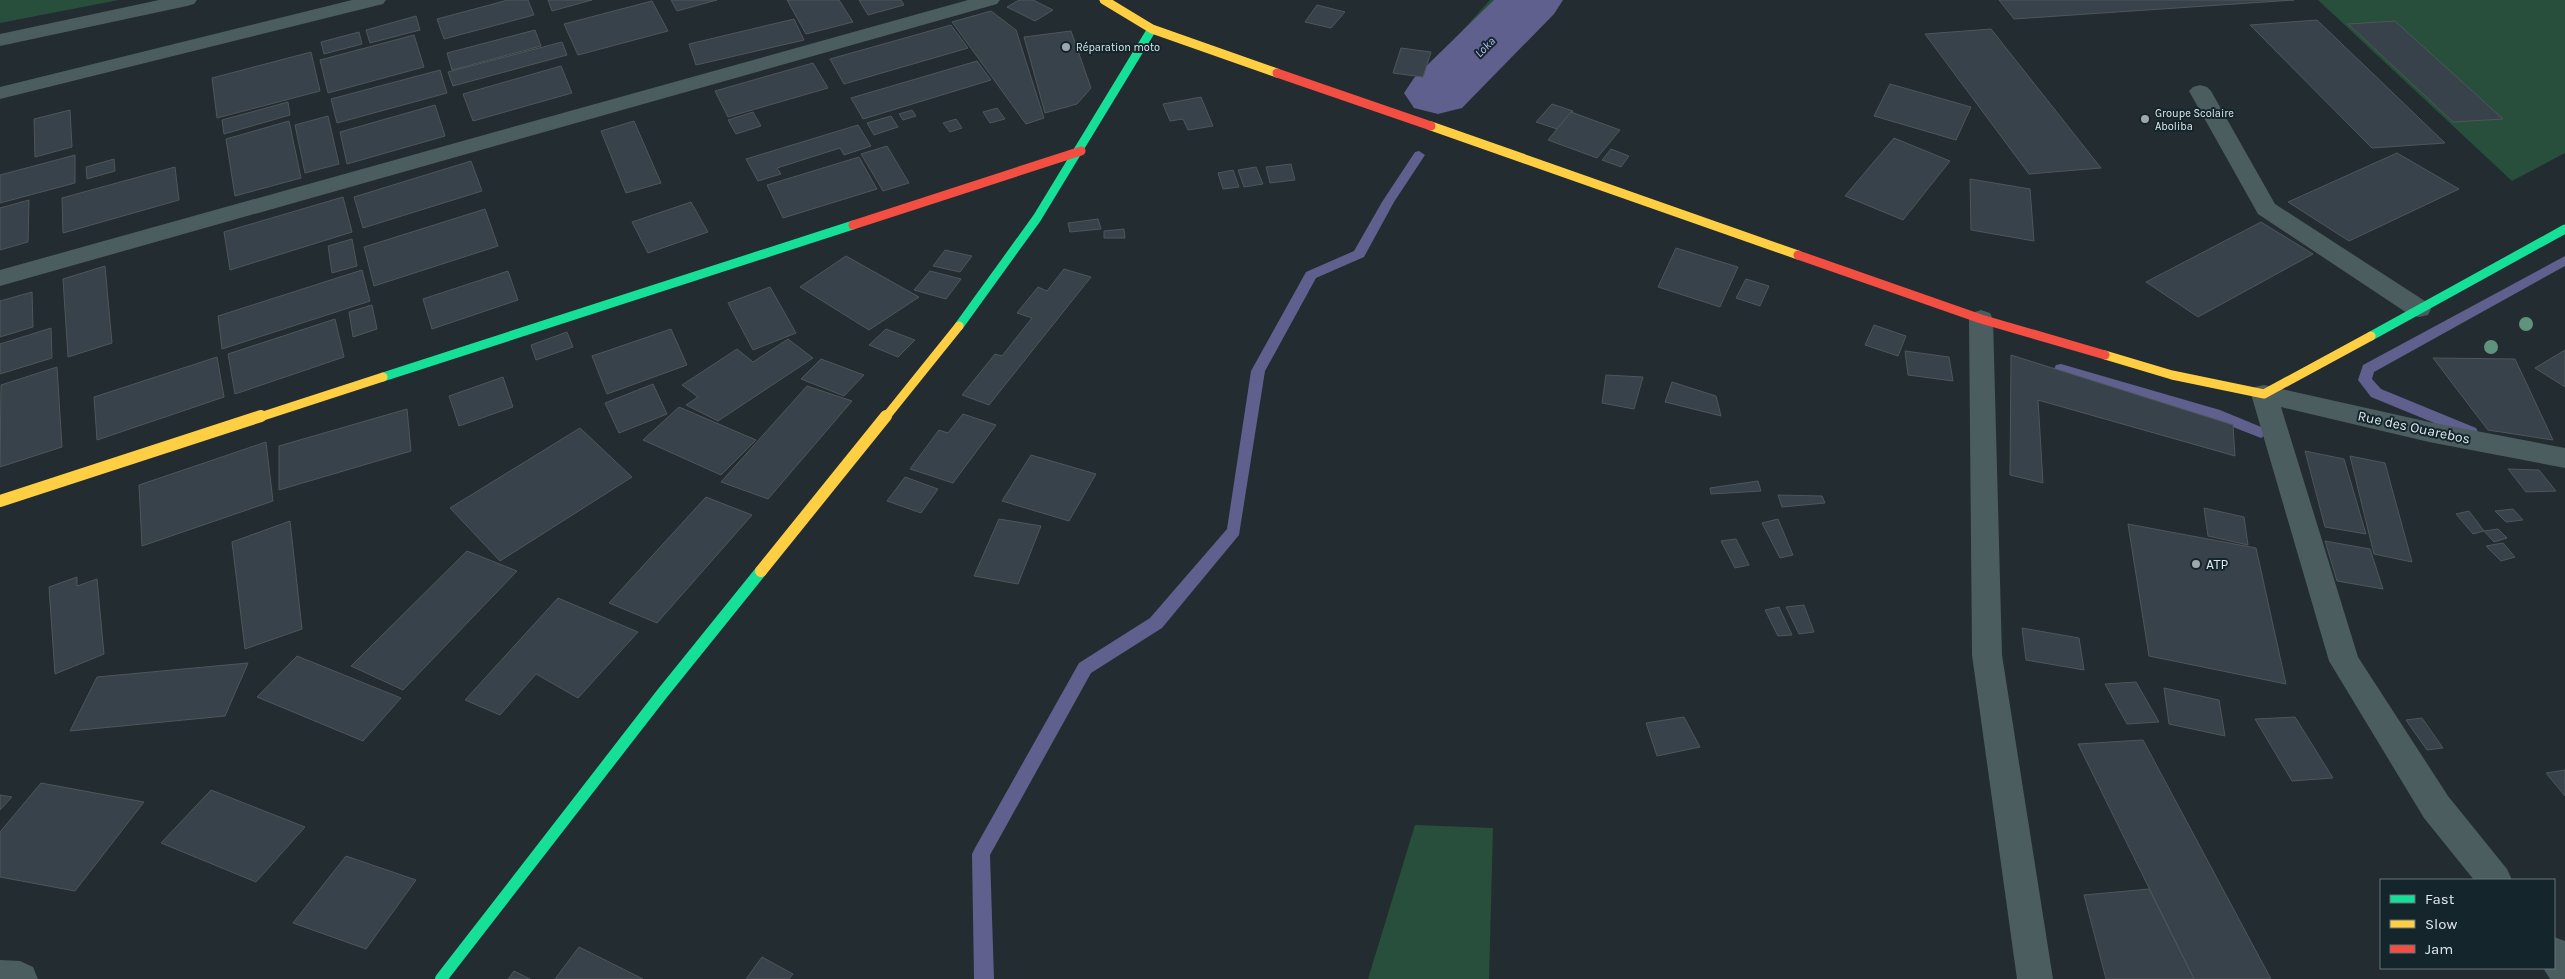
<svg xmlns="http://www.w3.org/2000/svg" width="2565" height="979" font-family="Karla,sans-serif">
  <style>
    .green { fill: #274f3b }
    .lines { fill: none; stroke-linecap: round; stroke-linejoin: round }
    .stream { fill: #5f608e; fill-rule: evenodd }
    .river { fill: #5f608e; fill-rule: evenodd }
    .building { fill: #38424b; stroke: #4f565a }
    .lane { fill: #4b5d5e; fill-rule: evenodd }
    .street { fill: #4b5d5e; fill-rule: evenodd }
    .fast-far1 { stroke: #16e098; stroke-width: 9 }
    .fast { stroke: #16e098; stroke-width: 12 }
    .slow-far1 { stroke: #ffcf43; stroke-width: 9 }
    .slow { stroke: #ffcf43; stroke-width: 12 }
    .jam { stroke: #f24e42; stroke-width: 9 }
    .tree { fill: #60937b }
    .poi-dot { fill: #9ea8ac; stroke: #14252b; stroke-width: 2 }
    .labels { text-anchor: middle; stroke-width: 4; stroke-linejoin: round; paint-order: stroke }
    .far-poi-label { font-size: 11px; fill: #e0eaee; stroke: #14252b; text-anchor: start }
    .far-water-label { font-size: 12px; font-style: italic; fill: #b9baf7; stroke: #14252b }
    .street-label { font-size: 14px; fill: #e0eaee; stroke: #14252b }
    .poi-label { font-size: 14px; fill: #e0eaee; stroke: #14252b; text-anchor: start }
  </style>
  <rect width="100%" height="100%" fill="#232c30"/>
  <g class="green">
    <polygon points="0,0 119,0 0,23"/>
    <polygon points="1490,0 1551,0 1453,106 1415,93 1452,42"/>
    <polygon points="2318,0 2565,0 2565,153 2512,181"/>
    <polygon points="1415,825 1493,828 1489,979 1368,979"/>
  </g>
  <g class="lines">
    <g class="stream">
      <polygon points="1419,151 1425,155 1394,202 1364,257 1316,278 1265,371 1239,535 1162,628 1091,673 990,855 994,979 974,979 972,854 975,848 1079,663 1150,618 1227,529 1251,371 1306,272 1354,251 1382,202 1415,152"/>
      <polygon points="2565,256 2565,266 2374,372 2372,379 2381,389 2476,428 2478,432 2476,436 2466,436 2371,397 2358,380 2363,365"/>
      <polygon points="2061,364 2220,410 2266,429 2268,433 2261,438 2210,418 2056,373 2054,369 2056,365"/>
    </g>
    <polygon class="river" points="1494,0 1563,0 1554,14 1462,108 1438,114 1414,108 1404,93 1414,78"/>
  </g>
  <g class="building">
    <polygon points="508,0 528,0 534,15 444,39 437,19"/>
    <polygon points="548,0 592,0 552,11"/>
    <polygon points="671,0 717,0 677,11"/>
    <polygon points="787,0 839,0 853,22 806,34"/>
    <polygon points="859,0 901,0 904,5 868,15"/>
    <polygon points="1019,0 1033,0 1053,10 1035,21 1007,7"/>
    <polygon points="1999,0 2294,0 2014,19"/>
    <polygon points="652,1 668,31 578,55 564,24"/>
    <polygon points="1317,5 1345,12 1331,28 1305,22"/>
    <polygon points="991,11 1016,30 1044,118 1026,124 952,22"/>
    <polygon points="416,16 420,30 370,43 366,30"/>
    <polygon points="794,19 804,40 696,65 689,44"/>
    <polygon points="2317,20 2445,143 2372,148 2250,25"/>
    <polygon points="2395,21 2503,119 2453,122 2348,24"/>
    <polygon points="951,25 968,48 844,84 830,59"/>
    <polygon points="1991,29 2101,168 2029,174 1925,34"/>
    <polygon points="535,30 541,46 452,70 447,53"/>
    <polygon points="1071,31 1091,88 1077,104 1045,113 1024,37"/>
    <polygon points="359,32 362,44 324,54 321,42"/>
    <polygon points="414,35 424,67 328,93 320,60"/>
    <polygon points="562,42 567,55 453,86 448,72"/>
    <polygon points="1401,48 1431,52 1423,77 1393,73"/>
    <polygon points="311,52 320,91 217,118 212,78"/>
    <polygon points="977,61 991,80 863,119 851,98"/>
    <polygon points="813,63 828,88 728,117 715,91"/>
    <polygon points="561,66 572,93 473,121 463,94"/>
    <polygon points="440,70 447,93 337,123 331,99"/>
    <polygon points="1890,84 1971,107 1956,140 1874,116"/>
    <polygon points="1201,97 1213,126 1188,130 1183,119 1170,121 1163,104"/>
    <polygon points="288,102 290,115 224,134 222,120"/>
    <polygon points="1552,104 1573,111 1557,129 1536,122"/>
    <polygon points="435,105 445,136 347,164 340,132"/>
    <polygon points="997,108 1005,119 990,123 983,112"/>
    <polygon points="70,110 72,147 35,157 34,119"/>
    <polygon points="912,110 916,116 903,120 899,114"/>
    <polygon points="753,112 761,126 736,134 728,120"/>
    <polygon points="1571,112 1620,130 1597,158 1548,140"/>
    <polygon points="328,116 339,164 305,173 295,125"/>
    <polygon points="891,116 898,127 874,135 867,123"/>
    <polygon points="956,119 962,128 950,132 943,123"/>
    <polygon points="289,121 301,178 235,196 226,139"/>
    <polygon points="634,121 661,183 626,193 601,131"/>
    <polygon points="858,125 871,146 844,155 840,148 777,168 781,174 758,181 746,159"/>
    <polygon points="1894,138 1950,161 1903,220 1845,196"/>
    <polygon points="887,146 909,183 883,191 861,154"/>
    <polygon points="1611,149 1629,156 1621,167 1602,160"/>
    <polygon points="2397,153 2459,189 2349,241 2288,202"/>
    <polygon points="75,155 75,183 0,203 0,175"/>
    <polygon points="859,157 877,189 783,218 767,185"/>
    <polygon points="114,159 115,171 87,179 86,167"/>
    <polygon points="471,161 482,191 363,228 354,197"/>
    <polygon points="1291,164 1295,180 1270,183 1266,167"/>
    <polygon points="175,167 179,200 63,233 62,198"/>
    <polygon points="1256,167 1263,184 1244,187 1238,170"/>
    <polygon points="1233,170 1239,187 1223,189 1218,173"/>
    <polygon points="1970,179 2030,189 2034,241 1971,230"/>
    <polygon points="343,197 352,232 230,270 224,232"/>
    <polygon points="29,200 28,242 0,250 0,208"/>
    <polygon points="691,202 708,232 648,253 632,222"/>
    <polygon points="485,209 498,246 374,286 364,247"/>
    <polygon points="1098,219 1101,229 1070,232 1068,223"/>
    <polygon points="2261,222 2313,254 2198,317 2146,282"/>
    <polygon points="1124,229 1125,238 1104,238 1104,231"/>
    <polygon points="352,239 357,266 332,273 328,246"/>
    <polygon points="1676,248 1738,267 1720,307 1658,287"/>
    <polygon points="945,250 972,256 960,272 933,266"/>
    <polygon points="846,256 919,297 869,330 800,287"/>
    <polygon points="105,266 112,343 68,357 63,279"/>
    <polygon points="1064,269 1091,277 989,405 962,395 995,354 1002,356 1032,318 1017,313 1038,287 1047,291"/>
    <polygon points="362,270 370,301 222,349 218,316"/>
    <polygon points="508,271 518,300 432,329 423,299"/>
    <polygon points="930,271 961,279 946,299 914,290"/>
    <polygon points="1746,279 1769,286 1760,306 1736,298"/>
    <polygon points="770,287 796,333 753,350 728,303"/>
    <polygon points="32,292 33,327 0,337 0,301"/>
    <polygon points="372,305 377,329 353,337 349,312"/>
    <polygon points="335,319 344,357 235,394 228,354"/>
    <polygon points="1874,325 1906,336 1898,356 1865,345"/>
    <polygon points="51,328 52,358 0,374 0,344"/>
    <polygon points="671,329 687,365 607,394 592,356"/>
    <polygon points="886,329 915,340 898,357 869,345"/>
    <polygon points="567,332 573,347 536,360 531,345"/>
    <polygon points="788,339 813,358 718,421 686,405 698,397 682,385 737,349 753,362"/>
    <polygon points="2565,350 2565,387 2535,368"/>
    <polygon points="1905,351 1949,357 1953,381 1908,375"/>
    <polygon points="2011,355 2233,425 2235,456 2038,400 2043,483 2010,475"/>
    <polygon points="217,357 224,397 97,440 94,397"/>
    <polygon points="2433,358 2515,359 2553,440 2488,430"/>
    <polygon points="821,359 864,375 844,396 801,379"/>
    <polygon points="57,367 62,447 0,467 1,385"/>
    <polygon points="1606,375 1643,377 1634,409 1602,403"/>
    <polygon points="503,377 513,407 459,426 449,396"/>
    <polygon points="1672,382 1716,396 1721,416 1665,402"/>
    <polygon points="653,384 667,414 619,433 605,403"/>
    <polygon points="807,386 852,401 768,499 721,482"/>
    <polygon points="679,407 756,440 721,475 643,440"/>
    <polygon points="407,409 411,451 279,490 279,446"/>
    <polygon points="963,414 996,425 953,483 910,469 939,430 948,433"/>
    <polygon points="580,428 632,477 500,561 450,508"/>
    <polygon points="266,442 273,501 142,546 139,485"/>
    <polygon points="2305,451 2344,459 2366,534 2325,527"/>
    <polygon points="1031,455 1096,474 1069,521 1002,501"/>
    <polygon points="2350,456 2385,463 2412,562 2374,554"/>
    <polygon points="2508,469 2539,470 2556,491 2526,492"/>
    <polygon points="905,477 938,489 921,513 887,501"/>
    <polygon points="1758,481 1761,491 1711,494 1710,488"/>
    <polygon points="1778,495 1822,496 1825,503 1782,507"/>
    <polygon points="706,497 752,515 657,623 609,603"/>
    <polygon points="2204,508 2244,517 2248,545 2208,536"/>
    <polygon points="2513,509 2523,520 2506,522 2495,511"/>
    <polygon points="2469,511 2484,531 2473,534 2456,514"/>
    <polygon points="999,519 1041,526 1018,584 974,576"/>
    <polygon points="1778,519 1793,555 1780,558 1762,523"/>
    <polygon points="290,521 302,629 245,649 232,542"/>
    <polygon points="2128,524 2256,548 2286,684 2149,656"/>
    <polygon points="2498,529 2507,538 2494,542 2484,531"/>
    <polygon points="1736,539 1749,565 1735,568 1721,541"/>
    <polygon points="2325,541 2370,549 2383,589 2337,581"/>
    <polygon points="2503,543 2515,557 2501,561 2486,546"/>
    <polygon points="467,551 517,571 403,690 351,666"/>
    <polygon points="77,577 77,586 97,579 104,654 55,674 49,587"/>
    <polygon points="558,598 638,632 578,698 536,674 500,715 465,700"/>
    <polygon points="1804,605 1814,632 1799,634 1786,607"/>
    <polygon points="1779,607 1792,635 1778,636 1765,610"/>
    <polygon points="2022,628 2079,638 2084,670 2026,660"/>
    <polygon points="297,656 401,698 363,741 257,697"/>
    <polygon points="248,663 225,716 70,731 97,677"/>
    <polygon points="2136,682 2159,722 2127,724 2105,684"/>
    <polygon points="2164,688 2219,700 2225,736 2169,724"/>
    <polygon points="1684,717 1700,747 1657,756 1646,723"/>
    <polygon points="2295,717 2333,778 2292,781 2255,719"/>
    <polygon points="2422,718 2443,748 2427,750 2406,720"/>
    <polygon points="2143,740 2271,979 2194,979 2078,744"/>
    <polygon points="2565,770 2565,796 2546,773"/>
    <polygon points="41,783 144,802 75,891 0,877 0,832"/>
    <polygon points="211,790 305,827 256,882 161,843"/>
    <polygon points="0,795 12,797 0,810"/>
    <polygon points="346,856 416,880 366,949 293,923"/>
    <polygon points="2149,889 2194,979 2106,979 2084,895"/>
    <polygon points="579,947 643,979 555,979"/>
    <polygon points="762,957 793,974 789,979 746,979"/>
    <polygon points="514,971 530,979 508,979"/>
  </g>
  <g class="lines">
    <g class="lane">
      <polygon points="159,0 197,0 194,4 187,6 0,46 0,34"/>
      <polygon points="2200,85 2207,87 2211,91 2275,204 2428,303 2431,309 2428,315 2419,317 2410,315 2258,214 2189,91 2193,87"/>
    </g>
    <g class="street">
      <polygon points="352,0 386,0 383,4 0,99 0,87"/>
      <polygon points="968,0 1000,0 997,4 0,286 0,270"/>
      <polygon points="1981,310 1990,313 1993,319 2002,655 2053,979 2017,979 1972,655 1969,319 1972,313"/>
      <polygon points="2264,385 2429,422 2565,448 2565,468 2429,442 2281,407 2358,657 2448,796 2507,869 2512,880 2474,880 2424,818 2329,661 2251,394 2255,387"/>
      <polygon points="2554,937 2565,941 2565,979 2550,979 2543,968 2554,968"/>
      <polygon points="0,960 20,961 33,967 38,979 0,979"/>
    </g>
    <g class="fast-far1">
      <polyline points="959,326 1037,218 1152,29"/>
      <polyline points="2371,336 2565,229"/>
      <polyline points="383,377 853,225"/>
    </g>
    <polyline class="fast" points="441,979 661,695 761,571"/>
    <g class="slow-far1">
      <polyline points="1104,0 1152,29 1277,73"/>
      <polyline points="1431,126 1798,255"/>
      <polyline points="2105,355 2172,375 2264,394 2371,336"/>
      <polyline points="257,418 383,377"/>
      <polyline points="885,418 959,326"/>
    </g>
    <g class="slow">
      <polyline points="0,501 261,416"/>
      <polyline points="761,571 886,416"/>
    </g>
    <g class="jam">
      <polyline points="1277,73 1431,126"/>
      <polyline points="853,225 1081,151"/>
      <polyline points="1798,255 1981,319 2105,355"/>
    </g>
  </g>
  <g class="tree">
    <circle cx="2526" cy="324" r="7"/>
    <circle cx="2491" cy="347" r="7"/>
  </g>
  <g class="poi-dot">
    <circle cx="1066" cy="47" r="5"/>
    <circle cx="2145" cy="119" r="5"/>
    <circle cx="2196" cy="564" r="5"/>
  </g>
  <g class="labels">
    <g class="far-poi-label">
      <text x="1076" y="51">Réparation moto</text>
      <text x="2155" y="117">Groupe Scolaire<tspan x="2155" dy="13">Aboliba</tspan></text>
    </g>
    <g class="far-water-label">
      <text transform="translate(1485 47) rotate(-45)" y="4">Loka</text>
    </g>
    <g class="street-label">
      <text transform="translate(2414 427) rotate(12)" y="5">Rue des Ouarebos</text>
    </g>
    <g class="poi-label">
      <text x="2206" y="569">ATP</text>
    </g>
  </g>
  <rect x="2380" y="879" width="175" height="90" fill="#14252b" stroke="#667479"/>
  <rect x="2390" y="895" width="25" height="8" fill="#16e098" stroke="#667479"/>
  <text x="2425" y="904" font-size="15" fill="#e0eaee">Fast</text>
  <rect x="2390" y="920" width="25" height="8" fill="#ffcf43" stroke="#667479"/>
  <text x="2425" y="929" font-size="15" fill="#e0eaee">Slow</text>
  <rect x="2390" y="945" width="25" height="8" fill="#f24e42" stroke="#667479"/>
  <text x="2425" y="954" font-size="15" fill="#e0eaee">Jam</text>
</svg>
